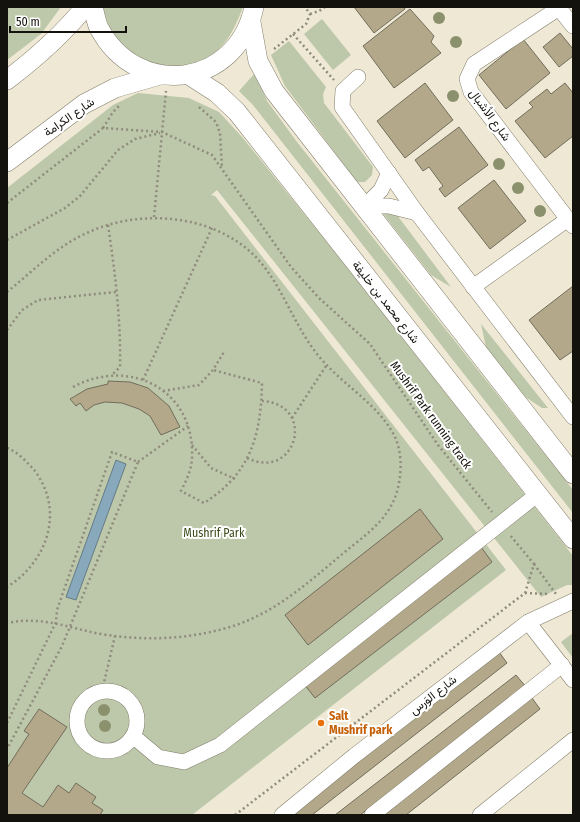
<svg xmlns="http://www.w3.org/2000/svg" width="580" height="822" font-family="'Fira Sans Condensed',Vazirmatn,sans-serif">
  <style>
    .green { fill: #bcc8a9 }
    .water { fill: #88a8bb; stroke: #657b86 }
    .building { fill: #b3a98a; stroke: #726d5c }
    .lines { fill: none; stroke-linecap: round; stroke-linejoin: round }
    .minor-casing { stroke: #827d6b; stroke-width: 16 }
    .major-casing { stroke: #827d6b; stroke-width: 20 }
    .path { stroke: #8f8b7d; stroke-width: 2.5; stroke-dasharray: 2 3; stroke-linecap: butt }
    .minor { stroke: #fff; stroke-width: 15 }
    .major { stroke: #fff; stroke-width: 19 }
    .tree { fill: #8c916d }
    .food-dot { fill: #e8710a; stroke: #fff; stroke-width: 1.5 }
    .labels { text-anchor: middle; stroke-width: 4; stroke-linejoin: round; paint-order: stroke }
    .street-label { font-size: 12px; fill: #14120c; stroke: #fff }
    .park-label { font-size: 12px; fill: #3c4a19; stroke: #fff }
    .food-label { font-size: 12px; font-weight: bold; fill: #c56008; stroke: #fff; text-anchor: start }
  </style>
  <rect width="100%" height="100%" fill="#eee8d4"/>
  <g class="green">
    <polygon points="7,7 61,7 41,34 7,60"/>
    <path d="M103 7H243C237 22 232 35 221 47 183 87 111 60 103 7Z"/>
    <polygon points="322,19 351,55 333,70 304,34"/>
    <polygon points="289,41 326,87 323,94 324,103 373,167 372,175 365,182 357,182 285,86 271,55"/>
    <polygon points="255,73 267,101 297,142 573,490 573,513 253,105 239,91"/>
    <polygon points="138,93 189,98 219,112 242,137 351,272 573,556 573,585 567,585 541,597 217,190 211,195 215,196 506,570 192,815 7,815 7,188 113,105"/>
    <polygon points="381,211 394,211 451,287 431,275"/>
    <polygon points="481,324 548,408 542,408 521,394 486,347"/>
    <polygon points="573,633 573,658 561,642"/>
  </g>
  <polygon class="water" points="116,460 126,464 76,600 66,597"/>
  <g class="building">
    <polygon points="354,7 404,7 405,9 374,33"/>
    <polygon points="410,9 434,36 431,42 441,53 394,88 363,46"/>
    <polygon points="560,33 573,49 573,56 559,67 543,47"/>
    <polygon points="523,39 550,73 506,109 479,75"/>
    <polygon points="425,83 453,120 405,158 377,121"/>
    <polygon points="565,83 573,93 573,136 545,158 515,121 533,107 529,103 547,89 551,94"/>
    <polygon points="459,127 488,165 445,197 439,189 443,186 429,167 423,171 415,160"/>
    <polygon points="494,180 526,221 490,249 458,208"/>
    <polygon points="573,286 573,351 560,360 529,320"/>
    <polygon points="108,381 130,382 148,388 169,406 180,427 161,435 150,416 139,409 122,403 105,402 94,405 86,411 80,403 76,406 70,399 87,389 108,384"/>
    <polygon points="420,509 443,539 308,645 285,615"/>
    <polygon points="481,547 492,562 315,698 304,684"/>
    <polygon points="499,652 507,663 312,815 291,815"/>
    <polygon points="516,675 526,687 360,815 335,815"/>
    <polygon points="532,698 540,709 406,815 384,815"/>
    <polygon points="39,709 67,727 22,793 43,807 58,785 69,793 76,783 96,797 92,803 103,810 100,815 7,815 7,768 29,734 24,731"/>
  </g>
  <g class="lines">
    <defs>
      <g id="minor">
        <polyline points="558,7 573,26"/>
        <polyline points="559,8 474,64 467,79 471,92 573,226"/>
        <polyline points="358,77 343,91 342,107 417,213 573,417"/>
        <polyline points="365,206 389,206 417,213"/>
        <polyline points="365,206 381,190 389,173"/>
        <polyline points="473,287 568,219"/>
        <polyline points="528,622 573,680"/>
        <circle cx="107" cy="721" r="30"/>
        <polyline points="133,736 158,757 184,762 220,745 538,494"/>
        <polyline points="282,815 354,756 528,622 573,601"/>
        <polyline points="372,815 562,665"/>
        <polyline points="480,815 573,740"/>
      </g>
      <g id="major">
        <path d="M93 7C95 14 96 22 99 28 137 100 237 88 254 7"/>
        <polyline points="251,22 258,61 274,91 573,474"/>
        <polyline points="189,75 217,93 237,112 573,539"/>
        <path d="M7 80C36 58 62 35 85 7"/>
        <polyline points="7,162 84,104 115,88 160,75"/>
      </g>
    </defs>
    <use href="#minor" class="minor-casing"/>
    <use href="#major" class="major-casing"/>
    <g class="path">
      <polyline points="310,14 319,11 325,7"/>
      <polyline points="293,34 334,80"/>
      <polyline points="274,49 306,24 310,14 305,7"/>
      <polyline points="199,107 216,122 220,133 222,168"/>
      <polyline points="103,128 113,112 120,105"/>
      <polyline points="7,203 103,128 162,132 212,155 291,267 319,298 370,344 438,445 492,512"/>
      <polyline points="154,217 166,91"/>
      <path d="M108 225C115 272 121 319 120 367L112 375"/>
      <polyline points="7,240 65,208 80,196 118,150 135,139 160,133"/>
      <path d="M7 292C33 271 58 245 89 232 144 207 222 215 262 264 283 290 294 323 314 350 338 383 375 400 394 435 404 454 402 485 392 504 382 524 363 537 346 551 311 580 277 612 233 626 192 639 149 641 107 635 72 630 45 615 7 623"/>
      <polyline points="7,330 22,310 38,300 116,292"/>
      <polyline points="143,380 212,228"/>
      <path d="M73 387C131 356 196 391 192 459 191 471 186 481 181 491L204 503C251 473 261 435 262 383L213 370"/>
      <polyline points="163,391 199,385 213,370 224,352"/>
      <polyline points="292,418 326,366"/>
      <polyline points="192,445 211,468 235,479"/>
      <path d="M7 448C18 452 27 462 35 471 65 512 47 562 7 587"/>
      <path d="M247 458C297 482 317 404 262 401"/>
      <polyline points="138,462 188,426"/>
      <polyline points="534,564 556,594"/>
      <polyline points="525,593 550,594"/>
      <polyline points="102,691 115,636"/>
      <polyline points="7,723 56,622 57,610 112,452 138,462 62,646 7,749"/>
      <polyline points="235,815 525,593 534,564 510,535"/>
    </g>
    <use href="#minor" class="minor"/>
    <use href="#major" class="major"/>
  </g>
  <g class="tree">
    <circle cx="439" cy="18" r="6"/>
    <circle cx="456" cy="42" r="6"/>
    <circle cx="453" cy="96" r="6"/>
    <circle cx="499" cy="164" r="6"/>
    <circle cx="518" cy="188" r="6"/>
    <circle cx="540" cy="211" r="6"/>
    <circle cx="104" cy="710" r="6"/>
    <circle cx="105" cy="726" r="6"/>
  </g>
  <circle class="food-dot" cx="321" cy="723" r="4"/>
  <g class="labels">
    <g class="street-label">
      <text transform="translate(490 115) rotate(54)" y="4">شارع الأشبال</text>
      <text transform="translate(69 117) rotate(-35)" y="4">شارع الكرامة</text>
      <text transform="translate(386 302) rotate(52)" y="4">شارع محمد بن خليفة</text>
      <text transform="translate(431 415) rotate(54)" y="4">Mushrif Park running track</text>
      <text transform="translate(433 695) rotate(-38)" y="4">شارع الوَرس</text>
    </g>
    <g class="park-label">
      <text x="214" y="537">Mushrif Park</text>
    </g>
    <g class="food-label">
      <text x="329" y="720">Salt<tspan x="329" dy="14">Mushrif park</tspan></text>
    </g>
  </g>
  <rect width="580" height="822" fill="none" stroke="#14120c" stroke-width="16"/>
  <path d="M10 26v6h116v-6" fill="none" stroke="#14120c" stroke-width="2"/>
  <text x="16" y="26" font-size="12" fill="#14120c" stroke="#ffffff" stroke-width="3" paint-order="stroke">50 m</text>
</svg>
